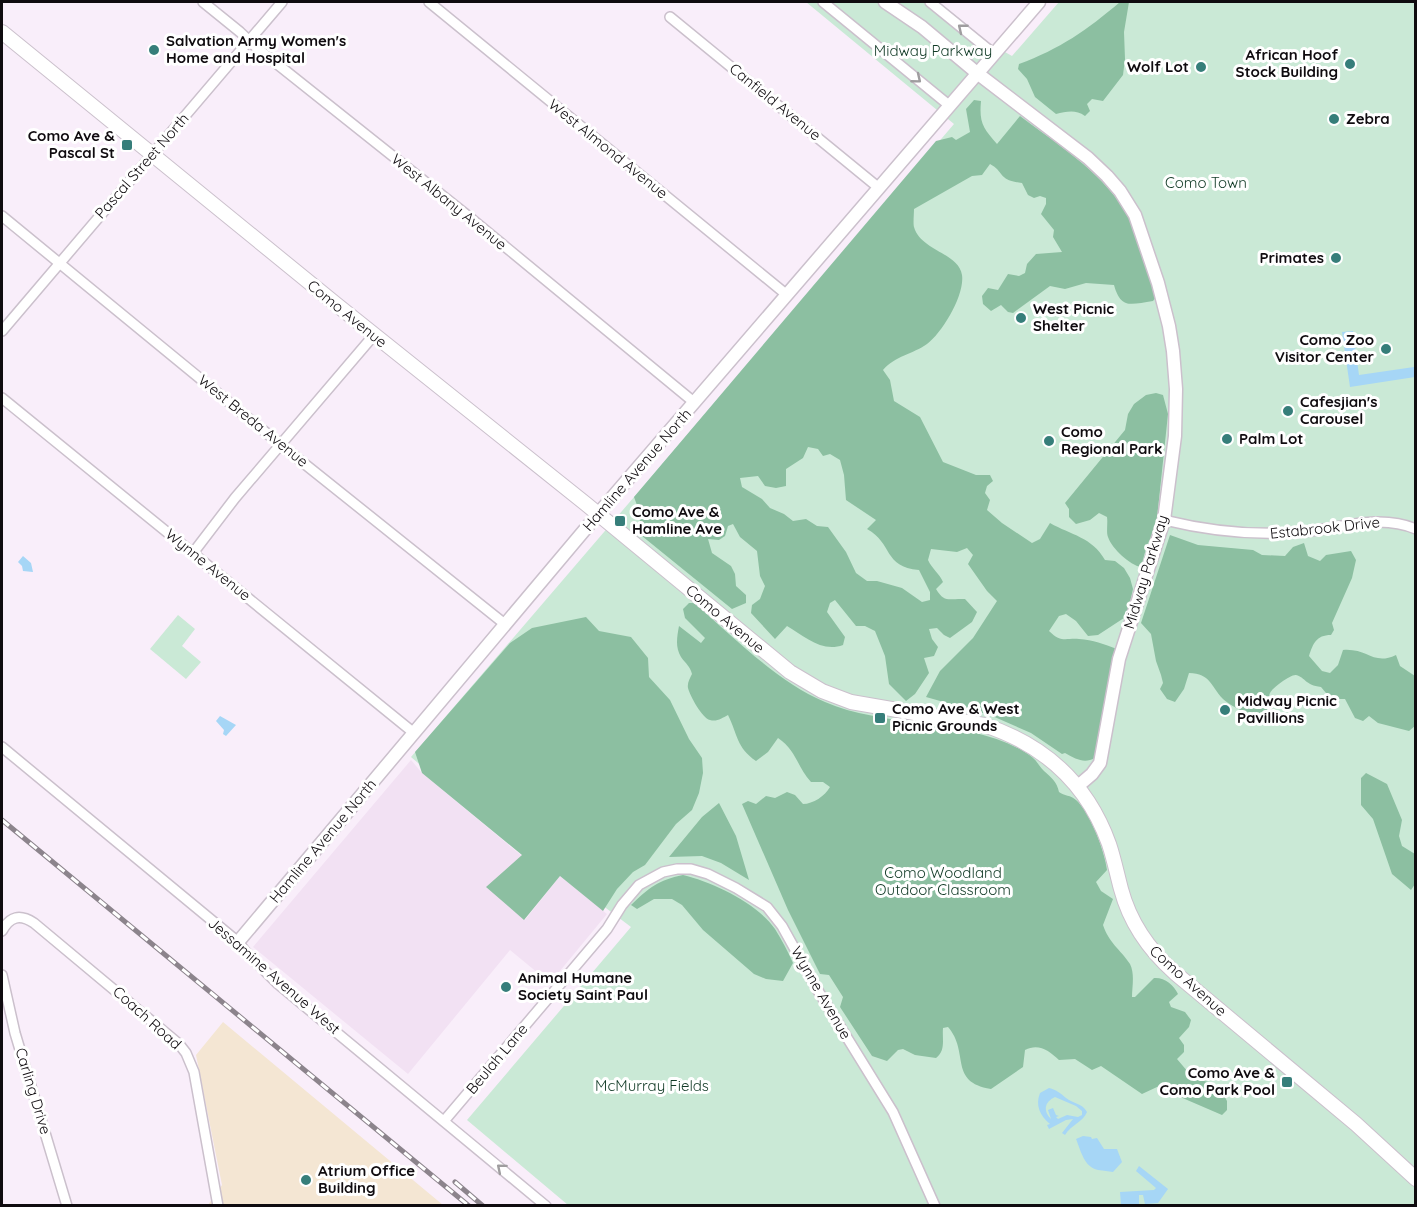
<svg xmlns="http://www.w3.org/2000/svg" width="1417" height="1207" font-family="Quicksand,sans-serif">
  <style>
    .commercial { fill: #f4e6d3 }
    .built { fill: #f2e1f3 }
    .green { fill: #cae9d6 }
    .forest { fill: #8cbfa1; fill-rule: evenodd }
    .water { fill: #a6d6f6; fill-rule: evenodd }
    .lines { fill: none; stroke-linecap: round; stroke-linejoin: round }
    .minor-casing { stroke: #cbc0cc; stroke-width: 12 }
    .tertiary-casing { stroke: #cbc0cc; stroke-width: 15 }
    .secondary-casing { stroke: #cbc0cc; stroke-width: 16 }
    .minor { stroke: #fff; stroke-width: 9 }
    .tertiary { stroke: #fff; stroke-width: 12 }
    .secondary { stroke: #fff; stroke-width: 14 }
    .rail-casing { stroke: #8c848c; stroke-width: 5 }
    .rail { stroke: #fff; stroke-width: 3; stroke-dasharray: 9; stroke-linecap: butt }
    .oneway { stroke: #9f9d9f }
    .poi-dot { fill: #367e7a; stroke: #fff; stroke-width: 2 }
    .labels { text-anchor: middle; stroke-width: 6; stroke-linejoin: round; paint-order: stroke }
    .poi-label { font-size: 15px; font-weight: bold; fill: #0f0b0f; stroke: #fff; text-anchor: start }
    .park-label { font-size: 15px; fill: #113a26; stroke: #fff }
    .street-label { font-size: 15px; fill: #0f0b0f; stroke: #fff }
  </style>
  <rect width="100%" height="100%" fill="#f9eefa"/>
  <polygon class="commercial" points="223,1022 443,1205 208,1205 222,1185 196,1055"/>
  <polygon class="built" points="411,760 422,773 522,856 525,920 560,876 607,914 550,983 510,950 408,1074 253,947"/>
  <g class="green">
    <polygon points="806,2 939,2 989,43 1012,56 1059,2 1415,2 1415,1205 568,1205 467,1120 631,927 561,874 524,853 411,757 954,124"/>
    <polygon points="178,615 195,629 182,646 201,662 186,679 150,649"/>
  </g>
  <g class="forest">
    <path d="M1120 2H1129L1124 32 1125 59 1123 75 1103 101 1092 99 1087 104 1090 111 1085 116C1075 109 1066 112 1056 114L1035 97 1027 79 1018 69 1019 64C1060 49 1087 30 1120 2Z"/>
    <path d="M974 100 981 101C979 123 983 128 997 144L1020 116C1057 144 1099 170 1124 209 1140 235 1146 268 1156 297L1153 301C1131 304 1121 310 1114 285L1086 283 1065 289 1050 286 1013 313 1008 312 1001 305 991 311 983 304 982 296 988 288 998 290 1008 274 1019 276 1025 273 1027 264 1036 254 1062 252 1053 237 1054 230 1041 214 1046 204V198L1040 196 1034 198 1028 195 1022 183C997 180 1005 172 990 164L982 175 972 176 914 209C914 214 913 223 914 227 921 251 959 253 962 275 965 295 942 333 927 344 913 354 895 356 883 370L890 380 894 401 920 417 943 462 976 475H990L993 481 987 486 985 493 990 500 987 510 1002 523 1032 543 1040 539 1050 523C1071 535 1092 537 1105 560L1115 561 1124 568 1130 578 1133 589 1127 616 1098 635 1088 636 1076 621 1066 614 1059 616 1049 631C1061 643 1065 638 1079 639 1093 640 1104 644 1117 649L1095 758C1084 764 1076 759 1065 753L1062 754 1031 733 990 715 926 697 940 671 973 638 997 601 987 591 968 564 973 555 967 548 957 552 931 549 928 560C932 569 940 574 943 582L936 589C945 604 950 598 965 599L977 612 972 622 950 638 944 635 937 628 929 629 932 639 938 647 934 656 924 658 929 673 915 694 906 701 889 684 885 656 875 631 865 626H856L835 600 830 603 827 612 845 637 843 645C822 653 804 636 787 626L775 639 751 613 752 605 760 599 765 586 760 576 757 551 740 537 733 524 728 526 725 536 719 540 708 539 712 553 731 566 735 574 736 586 746 595V603L732 609 642 536 638 508 634 497 936 141 952 137 956 140 970 132 966 109ZM808 447 818 449 823 456 830 454 840 460 844 475 846 500 876 520 867 529C893 543 883 567 919 570L930 592V600L922 602 902 588 877 581H867L856 573 846 552 828 527 817 526 806 519 793 521 784 514 770 508 762 499 742 487 740 478 758 476 765 486 776 488 786 486V469L803 458Z"/>
    <path d="M1156 393 1163 395 1168 414 1156 528 1147 545 1141 567C1130 565 1112 549 1108 537 1106 532 1108 523 1107 517L1099 513 1090 520 1076 524 1069 517V509L1065 503 1125 430 1128 414 1134 404 1146 395Z"/>
    <path d="M1170 535 1198 545 1253 550 1262 555 1285 556 1293 547 1304 543 1308 556 1320 561 1326 555 1351 551 1356 560 1352 578 1332 623 1334 630 1331 635C1316 635 1313 644 1309 656L1322 671 1330 673 1338 665 1343 650C1368 648 1373 666 1396 655L1400 666 1415 676V726L1409 731 1378 723 1369 716 1363 721 1355 718 1345 699H1331L1321 687C1305 685 1306 678 1296 675 1291 674 1272 688 1270 693 1268 698 1270 698 1269 703 1269 712 1260 720 1253 725L1246 722 1244 712C1237 708 1228 704 1223 699 1210 685 1211 674 1189 673L1184 689 1175 702 1167 699 1160 689 1163 683 1161 675 1156 661 1151 634 1141 623Z"/>
    <path d="M689 603H694C734 637 777 682 825 702 886 729 980 718 1032 757 1037 761 1039 766 1044 771 1051 777 1057 782 1059 792 1064 796 1071 795 1076 800 1090 812 1105 852 1107 870L1096 882 1101 891 1113 899 1103 925C1109 943 1120 949 1130 964 1135 974 1132 987 1132 997H1135L1154 978C1164 977 1174 985 1178 994L1169 1002 1171 1007 1185 1012 1191 1020 1189 1027 1179 1038 1184 1045V1052L1177 1059 1194 1079 1214 1083 1221 1090 1227 1101V1110L1222 1115 1157 1087 1142 1094 1101 1066 1092 1070 1075 1059 1059 1060C1049 1051 1039 1043 1025 1050L1023 1067 991 1089C948 1082 970 1052 948 1027L943 1028C942 1040 946 1050 936 1058L915 1055 903 1049 898 1050 887 1061 872 1056 840 1007 843 997 829 975 820 974 788 910 742 804 748 801 756 804 766 796 775 798 787 792 795 795 803 804C813 804 825 796 830 787L823 782H811C797 767 797 751 778 738L768 752 756 761C736 747 738 735 728 715 722 718 717 722 710 720 702 718 690 696 688 688 687 683 690 678 692 674 690 666 686 664 681 657 675 647 677 637 679 626L701 643 705 638 685 618 683 609Z"/>
    <polygon points="586,617 599,631 631,637 648,658 649,677 670,700 689,739 702,758 703,773 699,793 692,810 676,824 645,865 633,872 617,889 603,911 560,876 524,920 486,887 522,855 422,773 415,752 510,643 532,628"/>
    <polygon points="1366,773 1387,784 1402,820 1399,836 1402,846 1415,854 1415,884 1411,890 1392,874 1373,819 1361,805 1361,778"/>
    <polygon points="719,803 736,836 749,880 721,863 702,856 669,857 702,817"/>
    <path d="M683 875C713 882 758 904 775 929 782 940 788 952 793 963L783 981 766 979 754 974 703 930 682 905 672 899H654L637 909 631 905C649 888 658 880 683 875Z"/>
  </g>
  <g class="water">
    <polygon points="1353,331 1359,375 1414,367 1415,377 1350,387 1342,332"/>
    <polygon points="23,556 31,563 33,572 23,571 22,566 18,562"/>
    <polygon points="220,716 236,725 226,736 223,734 224,730 216,721"/>
    <path d="M1049 1088C1057 1090 1060 1093 1066 1098 1074 1104 1082 1103 1087 1112 1083 1122 1071 1125 1065 1135L1062 1133 1073 1119 1066 1120 1049 1129 1047 1125 1050 1124C1040 1116 1035 1105 1040 1093ZM1055 1097 1076 1106 1082 1111V1115L1078 1117 1067 1115 1058 1119 1056 1117 1059 1116 1056 1115 1053 1108 1048 1110 1051 1119 1054 1120 1051 1119C1043 1111 1044 1102 1055 1097Z"/>
    <path d="M1083 1136 1091 1137 1092 1139 1097 1138 1104 1149H1117L1122 1162 1113 1172C1108 1171 1104 1171 1098 1170 1084 1167 1081 1151 1076 1139Z"/>
    <polygon points="1139,1166 1168,1189 1158,1203 1145,1204 1143,1195 1139,1195 1139,1205 1121,1205 1120,1192 1154,1190 1156,1188 1136,1171"/>
  </g>
  <g class="lines">
    <defs>
      <g id="minor">
        <polyline points="203,2 240,32 257,48 468,216 695,403"/>
        <polyline points="429,2 787,295"/>
        <polyline points="823,2 950,106"/>
        <polyline points="930,2 994,54"/>
        <polyline points="670,17 879,188"/>
        <polyline points="2,216 286,449 506,625"/>
        <polyline points="2,331 282,2"/>
        <polyline points="2,398 414,733"/>
        <path d="M1164 520C1209 531 1255 536 1301 532 1339 529 1378 513 1416 529"/>
        <polyline points="193,553 235,498 374,335"/>
        <polyline points="2,747 238,942 245,951 278,984 546,1206"/>
        <path d="M2 931C10 916 20 914 34 923L179 1044 186 1053 194 1072 218 1206"/>
        <polyline points="2,975 15,1033 67,1206"/>
        <polyline points="444,1121 607,929 622,905 639,885 663,872 677,869 691,869 708,874 736,888 767,907 782,926 817,989 893,1112 935,1206"/>
      </g>
      <g id="tertiary">
        <polyline points="885,2 922,27 977,73 1088,158 1107,176 1120,191 1135,215 1158,283 1169,326 1173,351 1176,389 1175,436 1164,520 1119,659 1100,763 1092,774 1078,786"/>
        <polyline points="238,942 598,514 1039,2"/>
      </g>
      <path id="secondary" d="M2 32 337 305 586 504 790 672 822 691 851 702 984 725C1045 745 1087 783 1109 844 1114 859 1117 874 1121 889 1130 923 1149 950 1175 973L1356 1124 1416 1179"/>
    </defs>
    <use href="#minor" class="minor-casing"/>
    <use href="#tertiary" class="tertiary-casing"/>
    <use href="#secondary" class="secondary-casing"/>
    <use href="#minor" class="minor"/>
    <use href="#tertiary" class="tertiary"/>
    <use href="#secondary" class="secondary"/>
    <defs>
      <g id="rail">
        <polyline points="2,820 469,1206"/>
        <polyline points="455,1182 483,1206"/>
      </g>
    </defs>
    <use href="#rail" class="rail-casing"/>
    <use href="#rail" class="rail"/>
  </g>
  <defs><path id="oneway-chevron" d="M-2-3.5L2.5 0L-2 3.5" fill="none" stroke-width="1.6" stroke-linecap="round" stroke-linejoin="round" transform="scale(1.5)"/></defs>
  <g class="oneway">
    <use href="#oneway-chevron" transform="translate(962 28) rotate(-141)"/>
    <use href="#oneway-chevron" transform="translate(917 79) rotate(39)"/>
    <use href="#oneway-chevron" transform="translate(501 1168) rotate(-140)"/>
  </g>
  <g class="poi-dot">
    <circle cx="154" cy="50" r="6"/>
    <circle cx="1350" cy="64" r="6"/>
    <circle cx="1201" cy="67" r="6"/>
    <circle cx="1334" cy="119" r="6"/>
    <rect x="121" y="139" width="12" height="12" rx="3"/>
    <circle cx="1336" cy="258" r="6"/>
    <circle cx="1021" cy="318" r="6"/>
    <circle cx="1386" cy="349" r="6"/>
    <circle cx="1288" cy="411" r="6"/>
    <circle cx="1227" cy="439" r="6"/>
    <circle cx="1049" cy="441" r="6"/>
    <rect x="614" y="515" width="12" height="12" rx="3"/>
    <circle cx="1225" cy="710" r="6"/>
    <rect x="874" y="712" width="12" height="12" rx="3"/>
    <circle cx="506" cy="987" r="6"/>
    <rect x="1281" y="1076" width="12" height="12" rx="3"/>
    <circle cx="306" cy="1180" r="6"/>
  </g>
  <g class="labels">
    <g class="poi-label">
      <text x="166" y="46">Salvation Army Women's<tspan x="166" dy="17">Home and Hospital</tspan></text>
      <text x="1338" y="60" text-anchor="end">African Hoof<tspan x="1338" dy="17">Stock Building</tspan></text>
      <text x="1189" y="72" text-anchor="end">Wolf Lot</text>
      <text x="1346" y="124">Zebra</text>
      <text x="115" y="141" text-anchor="end">Como Ave &amp;<tspan x="115" dy="17">Pascal St</tspan></text>
      <text x="1324" y="263" text-anchor="end">Primates</text>
      <text x="1033" y="314">West Picnic<tspan x="1033" dy="17">Shelter</tspan></text>
      <text x="1374" y="345" text-anchor="end">Como Zoo<tspan x="1374" dy="17">Visitor Center</tspan></text>
      <text x="1300" y="407">Cafesjian's<tspan x="1300" dy="17">Carousel</tspan></text>
      <text x="1061" y="437">Como<tspan x="1061" dy="17">Regional Park</tspan></text>
      <text x="1239" y="444">Palm Lot</text>
      <text x="632" y="517">Como Ave &amp;<tspan x="632" dy="17">Hamline Ave</tspan></text>
      <text x="1237" y="706">Midway Picnic<tspan x="1237" dy="17">Pavillions</tspan></text>
      <text x="892" y="714">Como Ave &amp; West<tspan x="892" dy="17">Picnic Grounds</tspan></text>
      <text x="518" y="983">Animal Humane<tspan x="518" dy="17">Society Saint Paul</tspan></text>
      <text x="1275" y="1078" text-anchor="end">Como Ave &amp;<tspan x="1275" dy="17">Como Park Pool</tspan></text>
      <text x="318" y="1176">Atrium Office<tspan x="318" dy="17">Building</tspan></text>
    </g>
    <g class="park-label">
      <text x="933" y="56">Midway Parkway</text>
      <text x="1206" y="188">Como Town</text>
      <text x="943" y="878">Como Woodland<tspan x="943" dy="17">Outdoor Classroom</tspan></text>
      <text x="652" y="1091">McMurray Fields</text>
    </g>
    <g class="street-label">
      <text transform="translate(775 102) rotate(39)" y="5">Canfield Avenue</text>
      <text transform="translate(608 149) rotate(39)" y="5">West Almond Avenue</text>
      <text transform="translate(142 166) rotate(-49)" y="5">Pascal Street North</text>
      <text transform="translate(449 202) rotate(39)" y="5">West Albany Avenue</text>
      <text transform="translate(347 314) rotate(39)" y="5">Como Avenue</text>
      <text transform="translate(253 421) rotate(39)" y="5">West Breda Avenue</text>
      <text transform="translate(637 470) rotate(-49)" y="5">Hamline Avenue North</text>
      <text transform="translate(1325 528) rotate(-6)" y="5">Estabrook Drive</text>
      <text transform="translate(208 565) rotate(39)" y="5">Wynne Avenue</text>
      <text transform="translate(1146 572) rotate(-73)" y="5">Midway Parkway</text>
      <text transform="translate(725 619) rotate(40)" y="5">Como Avenue</text>
      <text transform="translate(323 841) rotate(-50)" y="5">Hamline Avenue North</text>
      <text transform="translate(274 976) rotate(41)" y="5">Jessamine Avenue West</text>
      <text transform="translate(1188 981) rotate(42)" y="5">Como Avenue</text>
      <text transform="translate(821 993) rotate(60)" y="5">Wynne Avenue</text>
      <text transform="translate(147 1018) rotate(42)" y="5">Coach Road</text>
      <text transform="translate(497 1059) rotate(-50)" y="5">Beulah Lane</text>
      <text transform="translate(33 1091) rotate(73)" y="5">Carling Drive</text>
    </g>
  </g>
  <rect width="1417" height="1207" fill="none" stroke="#0f0b0f" stroke-width="6"/>
</svg>
